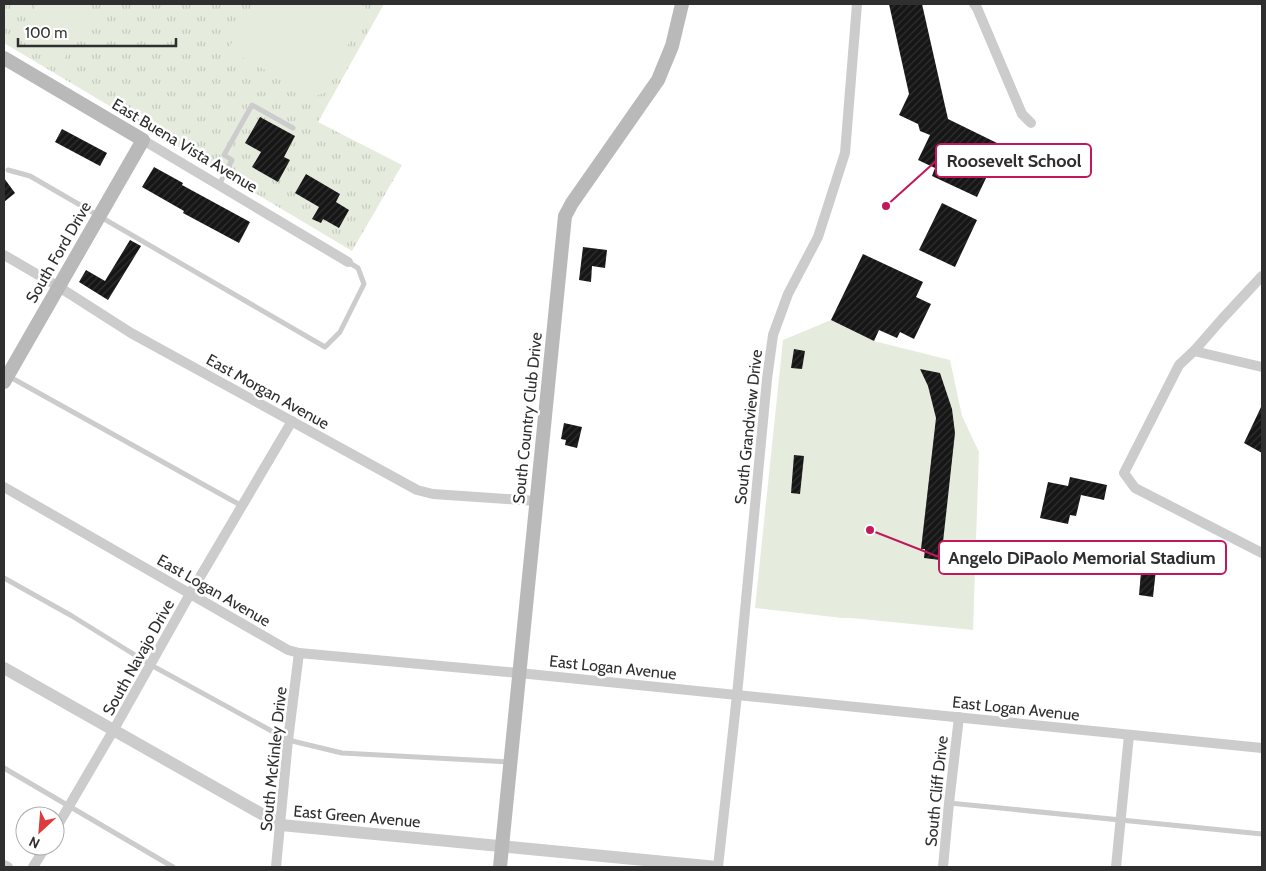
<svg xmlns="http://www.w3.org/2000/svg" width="1266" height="871" font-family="Cabin,sans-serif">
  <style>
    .grass { fill: url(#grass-tufts) }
    .pitch { fill: #e5ecde }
    .building { fill: url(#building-hatch) }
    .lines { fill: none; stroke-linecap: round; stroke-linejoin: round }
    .service { stroke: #ccc; stroke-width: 5 }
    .minor { stroke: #ccc; stroke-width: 10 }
    .tertiary { stroke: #ccc; stroke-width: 12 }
    .secondary { stroke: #b9b9b9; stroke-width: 14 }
    .labels { text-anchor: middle; stroke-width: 5; stroke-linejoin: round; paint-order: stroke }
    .street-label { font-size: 16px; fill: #2f2f2f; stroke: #fff }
    .leader { fill: none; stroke: #c2185b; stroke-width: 2 }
    .callout-dot { fill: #c2185b; stroke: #fff; stroke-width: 2 }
    .callout { fill: #fff; stroke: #c2185b; stroke-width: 2 }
    .callout-label { font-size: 18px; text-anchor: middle; font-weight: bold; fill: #2f2f2f }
  </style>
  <defs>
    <pattern id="grass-tufts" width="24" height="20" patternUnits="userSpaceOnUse" patternTransform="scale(1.25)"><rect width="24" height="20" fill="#e5ecde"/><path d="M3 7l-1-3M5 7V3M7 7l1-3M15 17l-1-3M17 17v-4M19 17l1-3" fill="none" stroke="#c5cbbf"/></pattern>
    <pattern id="building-hatch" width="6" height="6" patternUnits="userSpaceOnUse" patternTransform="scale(1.25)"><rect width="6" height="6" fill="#161616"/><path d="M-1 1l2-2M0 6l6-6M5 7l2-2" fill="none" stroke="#303030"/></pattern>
  </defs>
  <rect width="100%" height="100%" fill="#fff"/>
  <polygon class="grass" points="4,4 384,4 318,122 402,165 352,251 4,43"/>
  <g class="pitch">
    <polygon points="37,4 74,4 91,14 61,64 17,38"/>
    <polygon points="262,4 358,4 366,7 325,93 314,96 228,50 242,23"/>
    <polygon points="831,320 874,341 950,360 962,416 979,452 973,630 851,618 842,618 755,608 783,340"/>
  </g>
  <g class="building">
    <polygon points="889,4 922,4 948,119 999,144 986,172 987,176 977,197 932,176 935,168 918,160 930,135 920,131 918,124 899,115 909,94"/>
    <polygon points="260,117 295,136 284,157 290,160 278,182 252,167 261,152 245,143"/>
    <polygon points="62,129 107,153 100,166 55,142"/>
    <polygon points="154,167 183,183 182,185 250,222 239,243 183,213 184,211 142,187"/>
    <polygon points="306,174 340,194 336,202 349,210 339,228 323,219 321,223 312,219 319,207 295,193"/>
    <polygon points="4,178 15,193 4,202"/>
    <polygon points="942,203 977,220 955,267 919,250"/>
    <polygon points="130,240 141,246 108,300 79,282 86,270 105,281"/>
    <polygon points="583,247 607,250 605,268 592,266 591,282 579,280"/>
    <polygon points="863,254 923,282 916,297 931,304 914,339 900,332 897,338 879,330 874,341 831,320"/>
    <polygon points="794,349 805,351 802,369 791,368"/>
    <polygon points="920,369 940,373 952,409 955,433 942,551 941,551 940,560 924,558 925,549 921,549 936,418 928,386"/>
    <polygon points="1262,405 1262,453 1244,443"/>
    <polygon points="564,423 582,427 577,448 565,445 566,440 561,439"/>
    <polygon points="794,455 804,456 800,494 791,493"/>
    <polygon points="1070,477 1107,485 1104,500 1081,495 1076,516 1070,515 1068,524 1040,518 1048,482 1068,486"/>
    <polygon points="1137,558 1157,560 1153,597 1139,595 1141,572 1136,572"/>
  </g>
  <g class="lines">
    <g class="service">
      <polyline points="8,170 30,176 325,347 340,332 364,284 358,268 348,262"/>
      <polyline points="219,185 232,160 224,155 252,105 293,128"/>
      <polyline points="10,377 242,506"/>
      <polyline points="4,578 72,616 151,665 288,740 342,753 510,762"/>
      <polyline points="4,768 173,867"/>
      <polyline points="949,803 1262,834"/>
    </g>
    <g class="minor">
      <polyline points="974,4 977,8 1022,114 1031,123"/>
      <polyline points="143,140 348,262"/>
      <polyline points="4,255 59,287 131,333 417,490 433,494 536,501"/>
      <polyline points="1262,276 1222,319 1194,351 1179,365 1124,473 1135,488 1262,553"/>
      <polyline points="1194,351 1262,367"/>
      <polyline points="4,487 288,650 299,653 519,673 1262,748"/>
      <polyline points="55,830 113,731 190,594 292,421"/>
      <polyline points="4,865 8,867"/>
      <polyline points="33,867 46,846"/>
      <polyline points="276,867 288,740 299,653"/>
      <polyline points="718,867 737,695 767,379 773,335 788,294 818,237 845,153 857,4"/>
      <polyline points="943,867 949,803 959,717"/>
      <polyline points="1116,867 1129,735"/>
    </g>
    <polyline class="tertiary" points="4,668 281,825 717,867"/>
    <g class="secondary">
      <polyline points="4,58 143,140 4,382"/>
      <polyline points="500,867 565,216 572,203 658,80 672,46 682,4"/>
    </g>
  </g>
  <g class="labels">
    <g class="street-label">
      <text transform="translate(185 145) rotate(31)" y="6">East Buena Vista Avenue</text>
      <text transform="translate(58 252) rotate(-60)" y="6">South Ford Drive</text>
      <text transform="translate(268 391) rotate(29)" y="6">East Morgan Avenue</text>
      <text transform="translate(527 418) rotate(-84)" y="6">South Country Club Drive</text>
      <text transform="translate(748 427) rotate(-84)" y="6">South Grandview Drive</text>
      <text transform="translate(214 590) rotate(30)" y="6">East Logan Avenue</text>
      <text transform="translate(138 657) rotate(-61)" y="6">South Navajo Drive</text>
      <text transform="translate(613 667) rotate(6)" y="6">East Logan Avenue</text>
      <text transform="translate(1016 708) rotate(6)" y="6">East Logan Avenue</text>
      <text transform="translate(273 759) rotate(-84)" y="6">South McKinley Drive</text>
      <text transform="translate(936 791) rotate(-84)" y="6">South Cliff Drive</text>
      <text transform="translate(357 816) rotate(5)" y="6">East Green Avenue</text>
    </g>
  </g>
  <path class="leader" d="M886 206L936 161M870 530L939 557"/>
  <g class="callout-dot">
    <circle cx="886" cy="206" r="5"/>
    <circle cx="870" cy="530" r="5"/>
  </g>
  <g class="callout">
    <rect x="936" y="144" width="155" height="33" rx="5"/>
    <rect x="939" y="541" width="287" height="33" rx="5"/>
  </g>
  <g class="callout-label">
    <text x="1014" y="167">Roosevelt School</text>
    <text x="1082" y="564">Angelo DiPaolo Memorial Stadium</text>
  </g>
  <rect width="1266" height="871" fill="none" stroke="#2f2f2f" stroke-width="10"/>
  <g transform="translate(40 831) rotate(206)"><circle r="24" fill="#ffffff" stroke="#acacac"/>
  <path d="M0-4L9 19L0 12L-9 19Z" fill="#dd3b3c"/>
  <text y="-8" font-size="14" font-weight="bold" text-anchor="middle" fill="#2f2f2f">N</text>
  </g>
  <path d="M18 38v8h158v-8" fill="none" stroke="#2f2f2f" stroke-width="2.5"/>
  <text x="25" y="38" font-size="15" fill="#2f2f2f" stroke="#ffffff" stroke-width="4" paint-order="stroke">100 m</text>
</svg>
